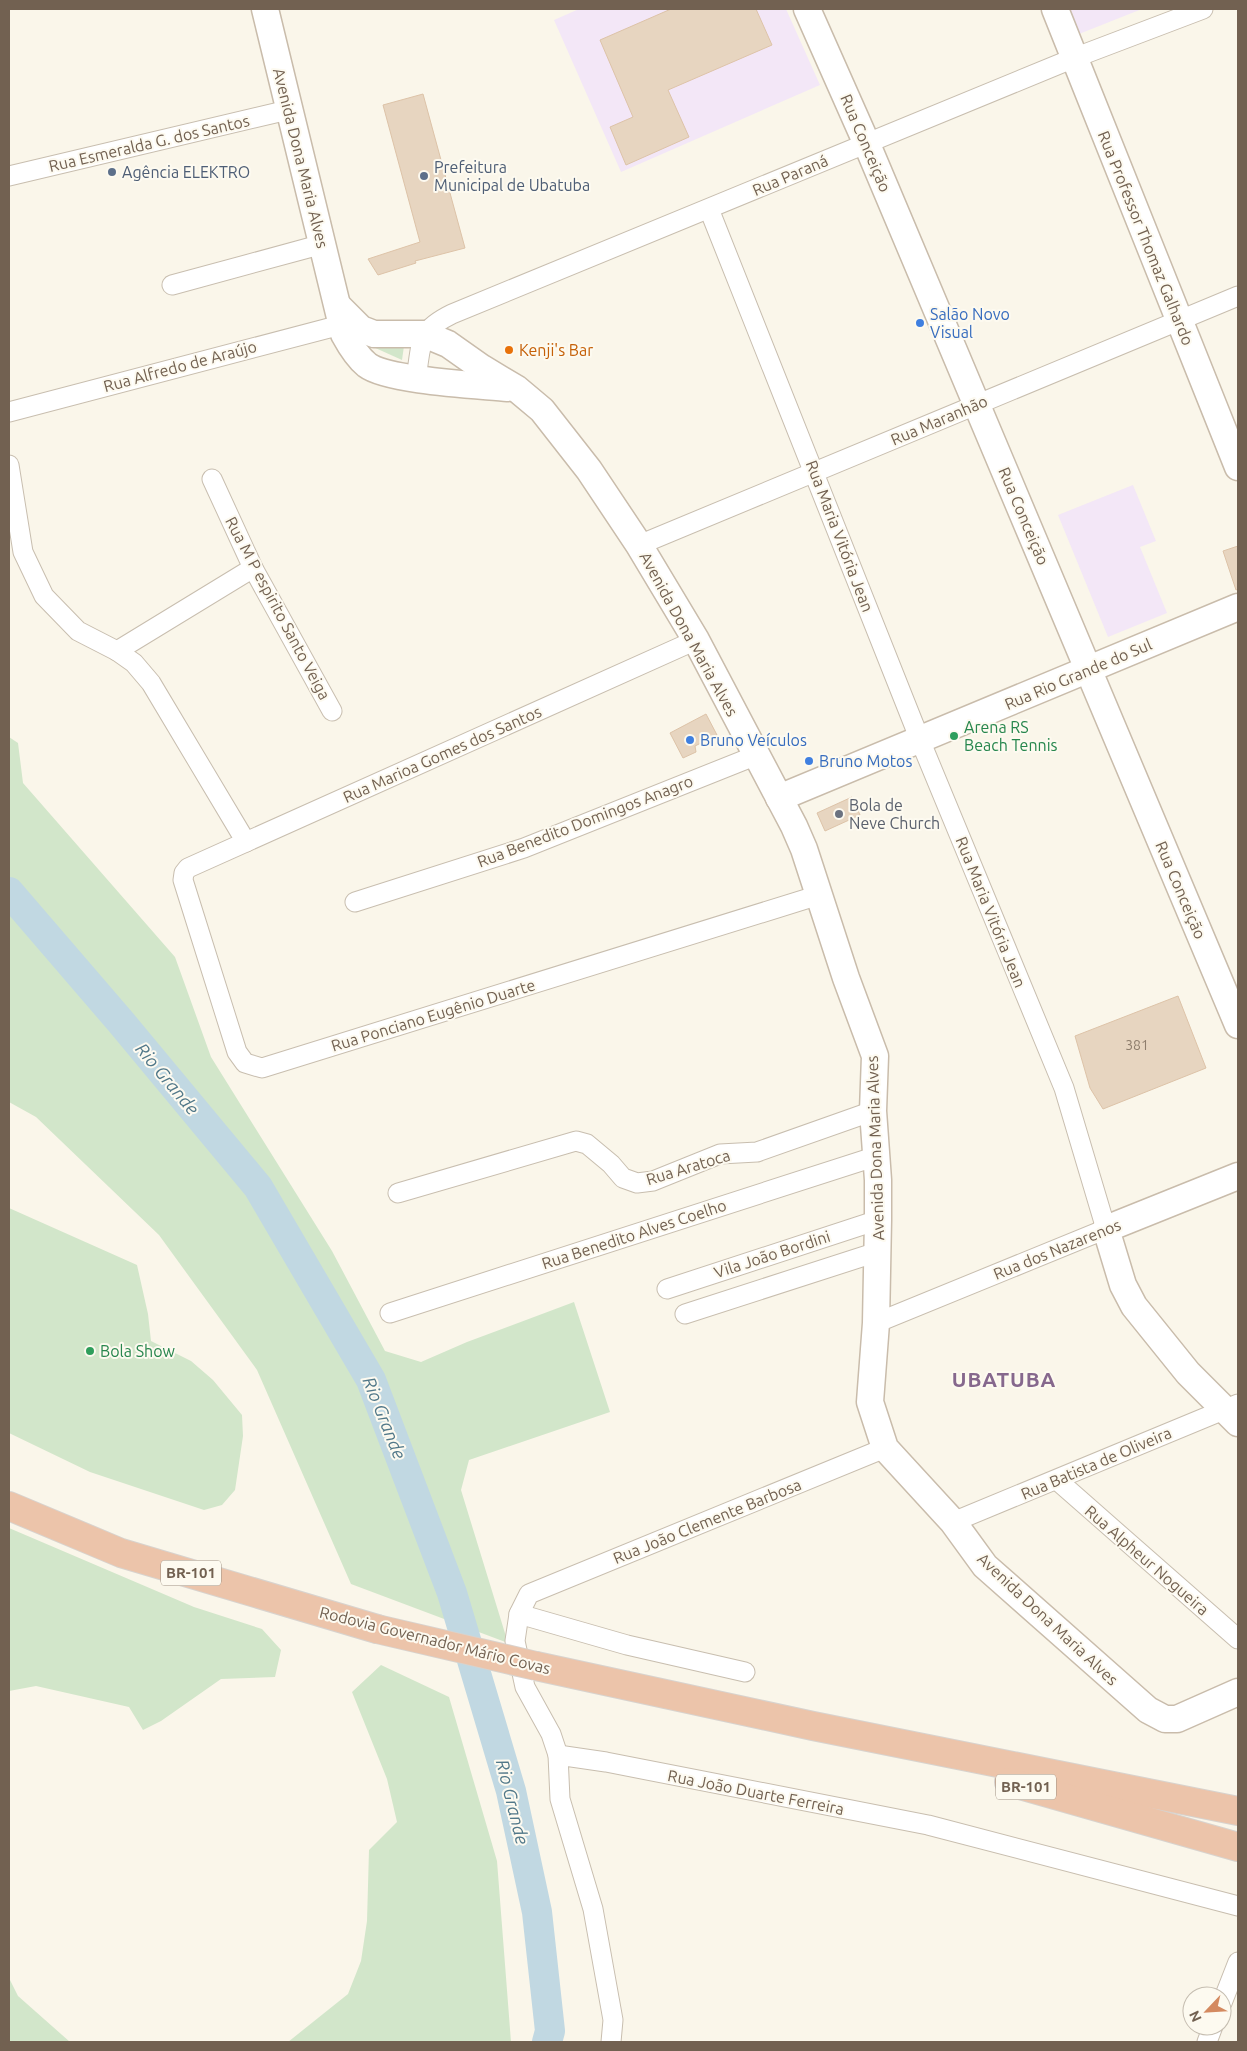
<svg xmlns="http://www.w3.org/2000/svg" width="1247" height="2051" font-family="Ubuntu,sans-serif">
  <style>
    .education { fill: #f3e7f7 }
    .green { fill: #d2e6ca }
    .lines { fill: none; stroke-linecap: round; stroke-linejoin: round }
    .river { stroke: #c1d8e2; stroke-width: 30 }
    .building { fill: #e7d5c0; stroke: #ddc3a8 }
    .street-casing { stroke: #c8beaf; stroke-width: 21 }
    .secondary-casing { stroke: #c9bcab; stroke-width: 29 }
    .highway-casing { stroke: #d8d3ce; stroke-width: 30 }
    .street { stroke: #fff; stroke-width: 19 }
    .secondary { stroke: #fff; stroke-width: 26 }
    .highway { stroke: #ecc4aa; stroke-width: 28 }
    .highway-bridge-casing { stroke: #d8d3ce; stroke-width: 30; stroke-linecap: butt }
    .highway-bridge { stroke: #ecc4aa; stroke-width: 28 }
    .service-dot { fill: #5c6f8a; stroke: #fdfaf0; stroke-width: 2 }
    .shop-dot { fill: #3f7fe0; stroke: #fdfaf0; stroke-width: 2 }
    .food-dot { fill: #e8710a; stroke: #fdfaf0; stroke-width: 2 }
    .leisure-dot { fill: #2e9e5b; stroke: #fdfaf0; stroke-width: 2 }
    .worship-dot { fill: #6b7280; stroke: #fdfaf0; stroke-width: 2 }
    .labels { text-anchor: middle; stroke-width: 4; stroke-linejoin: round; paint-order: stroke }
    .number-label { font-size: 14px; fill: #8f7e6d }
    .shield { fill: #fdfaf0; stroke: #9c8f81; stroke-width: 1 }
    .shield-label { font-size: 15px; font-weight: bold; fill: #726151 }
    .street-label { font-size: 16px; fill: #726151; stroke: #fdfaf0 }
    .service-label { font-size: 16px; fill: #4e5e75; stroke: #fdfaf0; text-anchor: start }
    .shop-label { font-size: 16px; fill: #366cbe; stroke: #fdfaf0; text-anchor: start }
    .food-label { font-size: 16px; fill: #c56008; stroke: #fdfaf0; text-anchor: start }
    .leisure-label { font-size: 16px; fill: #27864d; stroke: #fdfaf0; text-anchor: start }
    .worship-label { font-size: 16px; fill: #5b616d; stroke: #fdfaf0; text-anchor: start }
    .water-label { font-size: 18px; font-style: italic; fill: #517889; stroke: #fdfaf0 }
    .district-label { font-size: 21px; font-weight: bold; letter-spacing: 1px; fill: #86688d; stroke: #fdfaf0 }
  </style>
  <rect width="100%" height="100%" fill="#faf6ea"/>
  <g class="education">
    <polygon points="579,9 786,9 820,85 621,172 554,20"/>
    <polygon points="1069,9 1142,9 1079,34"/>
    <polygon points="1133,485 1156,541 1140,547 1167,613 1108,637 1058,515"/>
  </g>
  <g class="green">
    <polygon points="351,337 404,346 402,360"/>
    <polygon points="9,737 18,743 23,783 175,957 211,1057 332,1251 385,1351 421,1362 467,1342 574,1302 610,1412 469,1460 461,1490 508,1643 351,1584 257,1370 159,1235 36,1117 9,1102"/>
    <polygon points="9,1208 137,1265 148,1314 151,1341 191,1361 213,1380 242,1415 243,1436 235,1490 222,1505 204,1510 90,1472 9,1433"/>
    <polygon points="9,1528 194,1607 262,1629 281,1650 275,1677 221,1679 161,1721 143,1730 129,1707 36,1686 9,1691"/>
    <polygon points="381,1665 449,1697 497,1861 511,2042 288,2042 348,1994 361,1961 367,1921 369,1850 397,1822 387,1779 352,1692"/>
    <polygon points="9,1978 18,1996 70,2042 9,2042"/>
  </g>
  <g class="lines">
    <polyline class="river" points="9,892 120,1021 258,1187 371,1380 452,1593 511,1791 537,1912 550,2031 547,2042"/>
  </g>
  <g class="building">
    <polygon points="671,9 756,9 772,45 668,90 689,137 626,165 610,127 633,117 600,40"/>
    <polygon points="423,94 465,248 415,261 416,263 378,275 368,259 420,242 383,105"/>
    <polygon points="1238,546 1238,589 1236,590 1223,551"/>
    <polygon points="706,714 717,735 695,746 696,752 683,758 670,733"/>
    <polygon points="852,797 860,815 825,831 817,813"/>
    <polygon points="1178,996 1206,1068 1103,1109 1090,1088 1075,1036"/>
  </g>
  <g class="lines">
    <defs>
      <g id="street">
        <polyline points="9,176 288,110"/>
        <polyline points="709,209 920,740 1064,1088 1106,1229 876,1323"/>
        <polyline points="172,285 323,244"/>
        <path d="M416 378C422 343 417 331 452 314L1074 58 1203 9"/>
        <polyline points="9,412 352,322"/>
        <polyline points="9,465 23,552 44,596 78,631 117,651 134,663 151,683 246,842"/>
        <polyline points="212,479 253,568 332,711"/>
        <polyline points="639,545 1238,296"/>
        <polyline points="696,640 188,868 184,873 183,880 237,1052 245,1063 262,1068 819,895"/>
        <polyline points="117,651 253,568"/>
        <polyline points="355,902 524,848 757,755"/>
        <polyline points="398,1193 576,1141 587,1144 611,1164 623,1178 637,1183 653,1181 720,1154 757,1152 873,1111"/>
        <polyline points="667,1289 878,1220"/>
        <polyline points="390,1313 877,1156"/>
        <polyline points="685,1314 877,1252"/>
        <polyline points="1057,1480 1238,1639"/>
        <polyline points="953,1522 1238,1404"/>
        <polyline points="519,1614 627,1645 745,1672"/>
        <polyline points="558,1755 551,1734 525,1687 515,1641 519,1614 529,1594 885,1448"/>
        <polyline points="1222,2003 1238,1962"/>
        <polyline points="611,2042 613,2020 593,1909 560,1799 558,1755 606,1762 928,1825 1238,1906"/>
        <polyline points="1207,2042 1213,2026"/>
      </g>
      <g id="secondary">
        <path d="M265 9 344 334C350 345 357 357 367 365 388 381 479 385 508 388"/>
        <polyline points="807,9 866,142 1238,1025"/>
        <polyline points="1055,9 1238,467"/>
        <polyline points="338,306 361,329 374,334 424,334 448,344 482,368 517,389 542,410 589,470 639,545 696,640 794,826 804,849 846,978 875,1056 873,1111 878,1180 878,1220 876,1323 870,1402 885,1448 953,1522 985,1566 1148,1710 1165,1719 1177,1719 1238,1692"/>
        <polyline points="779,798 1238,607"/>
        <polyline points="1238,1176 1106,1229 1123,1285 1134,1306 1188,1373 1238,1423"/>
      </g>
      <g id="highway">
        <polyline points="9,1506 121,1553 377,1629"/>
        <polyline points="536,1666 813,1726 1238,1811"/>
        <polyline points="1009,1782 1238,1847"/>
      </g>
    </defs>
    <use href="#street" class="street-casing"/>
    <use href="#secondary" class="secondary-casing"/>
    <use href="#highway" class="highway-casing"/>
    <use href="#street" class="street"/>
    <use href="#secondary" class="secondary"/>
    <use href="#highway" class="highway"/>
    <defs>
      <polyline id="highway-bridge" points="377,1629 536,1666"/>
    </defs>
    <use href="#highway-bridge" class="highway-bridge-casing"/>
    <use href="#highway-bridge" class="highway-bridge"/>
  </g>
  <g class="service-dot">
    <circle cx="112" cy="172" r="5"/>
    <circle cx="424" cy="176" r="5"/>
  </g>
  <g class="shop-dot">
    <circle cx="920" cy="323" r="5"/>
    <circle cx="690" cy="740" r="5"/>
    <circle cx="809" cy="761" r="5"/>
  </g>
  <circle class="food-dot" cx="509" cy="350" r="5"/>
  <g class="leisure-dot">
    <circle cx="954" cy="736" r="5"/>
    <circle cx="90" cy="1351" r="5"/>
  </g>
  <circle class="worship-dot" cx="839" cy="814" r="5"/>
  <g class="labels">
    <g class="number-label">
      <text x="1137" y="1050">381</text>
    </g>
    <g class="shield">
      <rect x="161" y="1560.5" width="60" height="25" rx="4"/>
      <rect x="996" y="1774.5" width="60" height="25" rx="4"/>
    </g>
    <g class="shield-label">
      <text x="191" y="1578">BR-101</text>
      <text x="1026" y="1792">BR-101</text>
    </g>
    <g class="street-label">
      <text transform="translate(149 143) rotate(-13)" y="6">Rua Esmeralda G. dos Santos</text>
      <text transform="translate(866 143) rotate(67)" y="6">Rua Conceição</text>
      <text transform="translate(301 158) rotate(76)" y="6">Avenida Dona Maria Alves</text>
      <text transform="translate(790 175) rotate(-23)" y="6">Rua Paraná</text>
      <text transform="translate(1146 238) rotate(68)" y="6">Rua Professor Thomaz Galhardo</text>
      <text transform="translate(180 366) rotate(-15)" y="6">Rua Alfredo de Araújo</text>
      <text transform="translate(939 420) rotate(-23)" y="6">Rua Maranhão</text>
      <text transform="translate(1024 516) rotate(67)" y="6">Rua Conceição</text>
      <text transform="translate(840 536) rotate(69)" y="6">Rua Maria Vitória Jean</text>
      <text transform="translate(278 608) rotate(62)" y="6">Rua M P espirito Santo Veiga</text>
      <text transform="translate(689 634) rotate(61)" y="6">Avenida Dona Maria Alves</text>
      <text transform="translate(1078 674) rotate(-23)" y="6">Rua Rio Grande do Sul</text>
      <text transform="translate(442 754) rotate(-24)" y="6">Rua Marioa Gomes dos Santos</text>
      <text transform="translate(585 821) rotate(-21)" y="6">Rua Benedito Domingos Anagro</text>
      <text transform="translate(1181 890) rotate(67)" y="6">Rua Conceição</text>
      <text transform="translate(991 912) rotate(68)" y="6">Rua Maria Vitória Jean</text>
      <text transform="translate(433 1015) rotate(-17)" y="6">Rua Ponciano Eugênio Duarte</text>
      <text transform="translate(875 1148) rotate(-92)" y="6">Avenida Dona Maria Alves</text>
      <text transform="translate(688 1167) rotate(-17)" y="6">Rua Aratoca</text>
      <text transform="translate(634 1234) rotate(-18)" y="6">Rua Benedito Alves Coelho</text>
      <text transform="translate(1057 1249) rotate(-22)" y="6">Rua dos Nazarenos</text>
      <text transform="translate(772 1254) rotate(-18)" y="6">Vila João Bordini</text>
      <text transform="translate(1096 1463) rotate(-23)" y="6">Rua Batista de Oliveira</text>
      <text transform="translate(707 1521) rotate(-22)" y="6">Rua João Clemente Barbosa</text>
      <text transform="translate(1147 1560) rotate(41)" y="6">Rua Alpheur Nogueira</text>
      <text transform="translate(1048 1619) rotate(43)" y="6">Avenida Dona Maria Alves</text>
      <text transform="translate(435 1640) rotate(14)" y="6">Rodovia Governador Mário Covas</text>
      <text transform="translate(756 1792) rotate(11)" y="6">Rua João Duarte Ferreira</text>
    </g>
    <g class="service-label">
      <text x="434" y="173">Prefeitura<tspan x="434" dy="18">Municipal de Ubatuba</tspan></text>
      <text x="122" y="178">Agência ELEKTRO</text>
    </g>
    <g class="shop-label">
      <text x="930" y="320">Salão Novo<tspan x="930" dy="18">Visual</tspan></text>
      <text x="700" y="746">Bruno Veículos</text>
      <text x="819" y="767">Bruno Motos</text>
    </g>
    <g class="food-label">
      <text x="519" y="356">Kenji's Bar</text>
    </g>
    <g class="leisure-label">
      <text x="964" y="733">Arena RS<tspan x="964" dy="18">Beach Tennis</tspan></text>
      <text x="100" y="1357">Bola Show</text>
    </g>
    <g class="worship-label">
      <text x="849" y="811">Bola de<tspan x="849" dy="18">Neve Church</tspan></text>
    </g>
    <g class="water-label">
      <text transform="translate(167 1079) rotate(50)" y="6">Rio Grande</text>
      <text transform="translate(384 1418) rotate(68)" y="6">Rio Grande</text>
      <text transform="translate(512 1802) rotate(76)" y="6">Rio Grande</text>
    </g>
    <g class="district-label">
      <text x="1004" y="1387">UBATUBA</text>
    </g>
  </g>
  <rect width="1247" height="2051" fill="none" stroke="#726151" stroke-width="20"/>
  <g transform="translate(1207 2011) rotate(245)"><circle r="24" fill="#fdfaf0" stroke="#c5bdb0"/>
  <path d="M0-4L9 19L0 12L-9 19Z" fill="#d48a60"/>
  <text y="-8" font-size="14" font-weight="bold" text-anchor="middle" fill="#726151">N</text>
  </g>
</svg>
